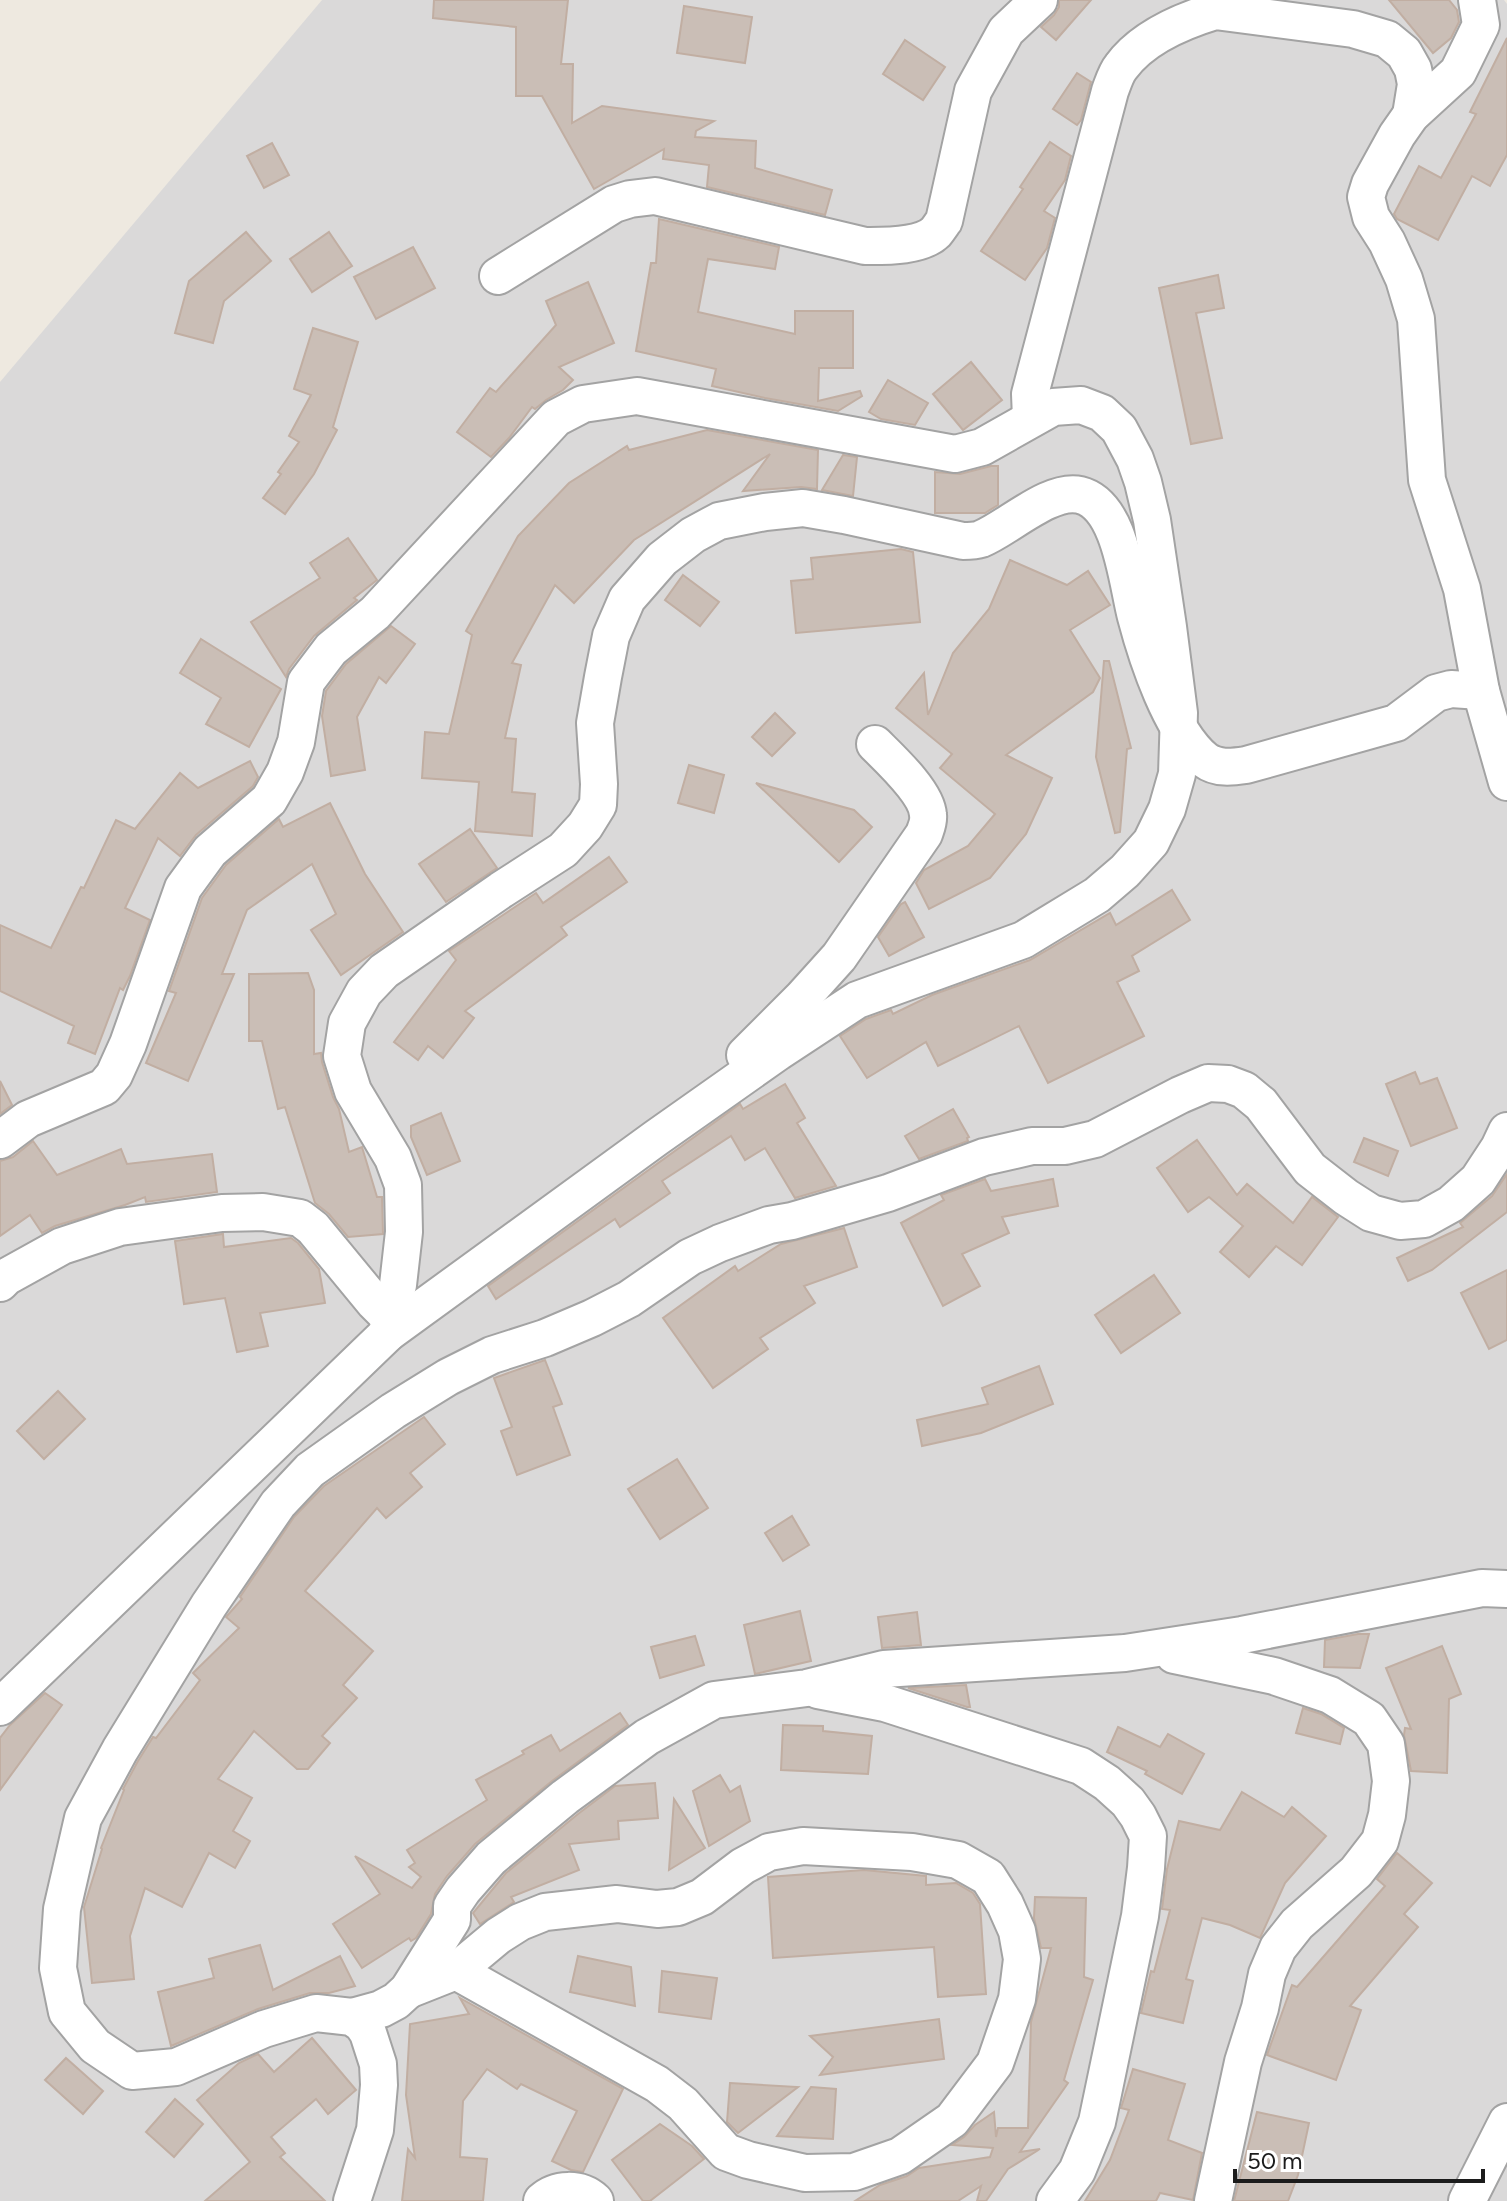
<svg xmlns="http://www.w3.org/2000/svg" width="1507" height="2201" font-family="Figtree,sans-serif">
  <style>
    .residential { fill: #dad9d9 }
    .building { fill: #cabeb6; stroke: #c1aea2; stroke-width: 2 }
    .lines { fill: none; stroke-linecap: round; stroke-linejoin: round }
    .street-casing { stroke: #a3a3a3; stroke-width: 40 }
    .street { stroke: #fff; stroke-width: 36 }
  </style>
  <rect width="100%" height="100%" fill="#eee9e0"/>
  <polygon class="residential" points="322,0 1504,0 1507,4 1507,2201 0,2201 0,382"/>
  <g class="building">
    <polygon points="434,0 568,0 561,64 573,64 572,123 602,106 714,121 696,131 695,137 756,141 755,168 832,190 825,215 707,187 709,165 663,159 664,149 594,189 542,96 516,96 516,27 433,18"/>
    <polygon points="1059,0 1091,0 1056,40 1041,27 1054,15 1059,7"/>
    <polygon points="1389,0 1449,0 1457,10 1459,22 1451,38 1433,53"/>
    <polygon points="684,6 752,17 745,63 677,53"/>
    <polygon points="1507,38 1507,155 1490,186 1472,176 1438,240 1397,219 1394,214 1419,166 1441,178 1476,114 1470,112"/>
    <polygon points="905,40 945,67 923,100 883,74"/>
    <polygon points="1077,73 1091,82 1081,120 1077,125 1053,109"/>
    <polygon points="1050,142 1071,156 1065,180 1044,211 1055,218 1047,248 1025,280 981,251 1023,189 1020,187"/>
    <polygon points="272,143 289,175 264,188 247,156"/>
    <polygon points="659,219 779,247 775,269 708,259 698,312 795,334 795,311 853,311 853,368 819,368 818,401 860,391 862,396 838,411 765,398 712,386 716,369 636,351 651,263 656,263"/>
    <polygon points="246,232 271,261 224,301 213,343 175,333 189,281"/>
    <polygon points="329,232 352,266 312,292 290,259"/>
    <polygon points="413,247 435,288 376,319 354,277"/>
    <polygon points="1218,275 1224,308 1196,313 1222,438 1191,444 1159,288"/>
    <polygon points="588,282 614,343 559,367 573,380 563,390 546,400 535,409 532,407 509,438 491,457 457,432 490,388 496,392 556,325 546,301"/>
    <polygon points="313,328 358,342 333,427 337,430 314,474 285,514 263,498 281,474 278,472 299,442 289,436 311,395 294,389"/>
    <polygon points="971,362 1002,400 963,430 933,394"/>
    <polygon points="888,380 928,403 915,425 881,419 869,412"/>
    <polygon points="707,430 818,450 817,489 801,487 743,491 770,454 634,540 574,603 555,585 512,663 521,665 505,738 516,739 512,792 535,794 532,836 475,831 479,782 422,778 425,732 449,734 472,635 466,631 518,536 569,483 627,446 629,450"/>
    <polygon points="843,455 857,457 853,496 822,490"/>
    <polygon points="991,466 998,466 998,505 985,513 935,513 935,472 960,474"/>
    <polygon points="348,538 377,580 354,598 357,600 314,636 289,669 286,677 251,622 320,578 310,563"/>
    <polygon points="901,549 913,552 920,622 796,633 791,581 813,579 811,558"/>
    <polygon points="1010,560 1067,585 1088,571 1110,605 1070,630 1100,678 1093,692 1006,755 1052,778 1026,834 990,878 929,909 916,883 924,870 968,846 995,814 940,768 952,754 896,708 924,673 928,715 953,653 989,609"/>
    <polygon points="683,575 719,602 700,626 665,600"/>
    <polygon points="391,626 415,644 386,683 379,677 357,717 365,770 331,776 322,716 326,691 346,664"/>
    <polygon points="201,639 281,689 249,747 206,724 221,698 180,673"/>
    <polygon points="1104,661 1109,661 1131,748 1127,749 1120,832 1115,833 1096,757"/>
    <polygon points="775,713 795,733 772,756 752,737"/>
    <polygon points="250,761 258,777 253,786 196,835 180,856 158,838 125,908 150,920 130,976 123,990 120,988 95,1054 68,1043 74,1026 0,991 0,925 51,948 81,887 84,888 116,820 135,829 180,773 198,788"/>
    <polygon points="689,765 724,775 714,813 678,803"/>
    <polygon points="756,783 854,810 872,827 839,862"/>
    <polygon points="330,803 365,874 403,932 341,975 311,930 336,914 312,864 247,910 222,974 234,974 188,1081 146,1063 176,993 169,991 202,898 226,865 279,819 283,827"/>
    <polygon points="470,829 497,868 446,902 419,864"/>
    <polygon points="609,857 627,882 561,927 567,935 465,1011 474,1018 443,1058 428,1046 418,1060 394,1042 456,960 449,951 536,893 543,903"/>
    <polygon points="1172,890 1190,920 1132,956 1139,971 1117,982 1144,1036 1048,1083 1019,1026 938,1066 926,1042 867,1078 840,1036 866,1019 891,1010 893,1014 932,995 1030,960 1110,913 1116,925"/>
    <polygon points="905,902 924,937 889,956 878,937 901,904"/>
    <polygon points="308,973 314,990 314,1054 321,1053 322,1062 333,1097 339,1109 349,1152 362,1147 377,1197 382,1197 383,1234 348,1237 329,1214 315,1203 285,1107 278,1109 262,1041 249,1041 249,974"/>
    <polygon points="1415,1072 1420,1084 1437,1078 1457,1128 1411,1146 1386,1084"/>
    <polygon points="0,1081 12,1105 0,1114"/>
    <polygon points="785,1084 805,1118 797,1123 836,1186 795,1198 765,1148 745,1160 731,1136 662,1181 670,1193 620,1227 615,1219 496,1299 488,1286 740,1104 743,1109"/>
    <polygon points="953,1109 969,1137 967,1138 968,1141 919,1159 905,1136"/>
    <polygon points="441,1113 460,1161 427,1175 411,1137 411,1126"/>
    <polygon points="1364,1138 1398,1151 1388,1176 1354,1162"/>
    <polygon points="1197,1140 1237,1195 1247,1184 1293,1223 1312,1197 1338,1217 1302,1265 1276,1246 1249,1277 1220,1252 1243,1226 1209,1197 1188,1212 1157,1168"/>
    <polygon points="33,1141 57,1175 121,1149 127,1164 212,1154 217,1192 146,1202 145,1197 125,1205 55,1226 42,1233 30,1215 0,1236 0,1161 13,1157"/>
    <polygon points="1507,1174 1507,1212 1432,1270 1408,1281 1397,1258 1463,1227 1460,1223 1492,1196"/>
    <polygon points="985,1179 991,1191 1053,1179 1058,1206 1002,1217 1009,1233 962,1254 980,1286 943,1306 901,1223 944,1200 941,1195"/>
    <polygon points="844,1228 857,1267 804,1286 815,1303 760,1338 768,1349 713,1388 663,1318 735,1266 738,1271 781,1244"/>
    <polygon points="223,1234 224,1247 291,1238 298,1243 319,1269 325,1303 260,1313 268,1346 237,1352 225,1298 184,1304 175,1241"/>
    <polygon points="1507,1270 1507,1340 1489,1349 1461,1293"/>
    <polygon points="1154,1275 1180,1313 1121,1353 1095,1315"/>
    <polygon points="545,1360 562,1404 553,1407 570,1455 517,1475 501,1431 512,1427 494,1378"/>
    <polygon points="1039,1366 1053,1404 981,1433 922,1446 917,1420 988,1404 982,1388"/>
    <polygon points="58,1391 85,1419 44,1459 17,1431"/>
    <polygon points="424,1417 445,1444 410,1473 422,1487 386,1518 377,1508 305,1591 373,1651 343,1685 357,1698 322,1736 330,1743 308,1769 297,1769 254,1731 218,1779 252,1798 233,1831 250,1841 235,1868 209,1853 182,1907 145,1888 130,1936 134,1979 92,1983 84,1907 102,1849 101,1848 124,1790 123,1789 138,1761 153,1737 156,1738 200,1680 193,1673 239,1628 226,1617 242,1599 240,1597 294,1517 324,1486"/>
    <polygon points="677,1459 708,1508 660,1539 628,1489"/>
    <polygon points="792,1516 809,1545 783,1561 765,1533"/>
    <polygon points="800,1611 811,1661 755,1674 744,1625"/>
    <polygon points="917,1612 921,1645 882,1648 878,1617"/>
    <polygon points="1358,1634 1369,1634 1360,1668 1324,1667 1325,1640"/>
    <polygon points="695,1636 704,1665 660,1678 651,1647"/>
    <polygon points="1442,1646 1461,1694 1449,1699 1447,1773 1411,1771 1404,1735 1405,1728 1411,1729 1386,1668"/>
    <polygon points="966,1685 970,1707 967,1707 908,1688"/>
    <polygon points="45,1693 62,1705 0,1790 0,1738 10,1725"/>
    <polygon points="1303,1708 1321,1714 1344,1728 1340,1744 1296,1733"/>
    <polygon points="620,1713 628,1725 552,1781 475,1844 447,1876 435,1894 431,1914 416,1938 411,1941 409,1938 362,1968 333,1924 380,1894 355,1856 412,1888 421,1877 409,1867 415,1863 407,1850 487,1800 476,1780 524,1754 522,1751 551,1735 560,1751"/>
    <polygon points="783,1725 823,1726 823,1731 872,1736 868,1774 781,1770"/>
    <polygon points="1118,1727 1160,1747 1168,1734 1204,1754 1182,1794 1145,1774 1147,1771 1107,1752"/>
    <polygon points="720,1775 730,1792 740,1786 750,1821 709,1846 693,1791"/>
    <polygon points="655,1783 658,1818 618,1821 619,1839 569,1844 579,1870 511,1897 514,1902 480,1924 473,1913 506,1873 578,1814 615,1786"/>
    <polygon points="1242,1792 1284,1817 1292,1807 1326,1836 1285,1883 1260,1938 1230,1925 1202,1918 1186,1979 1193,1981 1183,2023 1141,2013 1151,1971 1154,1972 1170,1910 1162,1909 1167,1869 1179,1821 1220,1830"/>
    <polygon points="674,1799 705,1848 669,1870"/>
    <polygon points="1397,1853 1432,1883 1404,1914 1418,1927 1350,2006 1361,2010 1336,2080 1267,2055 1292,1985 1297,1987 1385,1886 1377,1879"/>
    <polygon points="864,1870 926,1876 926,1885 956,1883 973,1893 980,1904 986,1994 938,1997 934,1947 773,1958 768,1877"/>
    <polygon points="1035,1897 1086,1898 1084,1977 1093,1980 1064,2080 1068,2083 1020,2152 1040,2149 1008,2169 986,2201 977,2201 981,2186 958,2201 855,2201 880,2185 907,2176 919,2168 990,2157 993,2148 952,2145 964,2137 975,2125 994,2112 996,2137 998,2128 1028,2128 1031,2022 1051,1948 1041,1948 1034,1918"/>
    <polygon points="260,1945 273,1990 340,1956 355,1986 329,1993 310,1993 258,2009 171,2046 158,1992 214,1978 209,1959"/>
    <polygon points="578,1956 631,1967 635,2006 570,1992"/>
    <polygon points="662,1971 717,1978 711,2019 659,2012"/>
    <polygon points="460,1998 623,2089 583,2172 571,2170 552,2161 577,2111 521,2084 517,2089 487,2069 463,2101 460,2157 487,2159 483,2201 402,2201 408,2149 415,2158 406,2095 410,2024 469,2014"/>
    <polygon points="939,2019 944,2059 820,2075 833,2057 810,2036"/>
    <polygon points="312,2038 356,2090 328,2114 316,2099 271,2137 285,2153 280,2157 325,2201 205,2201 250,2162 197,2100 239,2063 258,2054 274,2072"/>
    <polygon points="66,2058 103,2091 83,2114 45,2080"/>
    <polygon points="1133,2069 1185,2084 1168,2140 1202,2153 1193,2200 1160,2193 1156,2201 1085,2201 1110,2160 1129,2110 1121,2108"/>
    <polygon points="730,2083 798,2087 738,2133 727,2122"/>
    <polygon points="811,2087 836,2089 833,2139 777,2136"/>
    <polygon points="175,2099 203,2124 174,2157 146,2132"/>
    <polygon points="1257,2112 1309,2123 1298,2175 1288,2201 1234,2201"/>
    <polygon points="660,2124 692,2146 704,2159 650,2201 643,2201 612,2160"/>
  </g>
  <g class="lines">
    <defs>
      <g id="street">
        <polyline points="1477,0 1481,25 1458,72 1411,115 1397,135 1370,184 1366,197 1371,217 1387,242 1404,279 1416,319 1427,480 1462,589 1481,691 1507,782"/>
        <path d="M498 276 614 204 630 199 655 196 865 246C885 246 921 247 936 232 937 231 943 222 944 221L973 91 1006 31 1039 0"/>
        <path d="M1031 418 1030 394 1110 91C1113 83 1116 73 1121 67 1142 38 1182 21 1215 11L1353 29 1387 39 1404 53 1413 69 1416 84 1411 115"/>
        <path d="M745 1055 802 998 839 957 924 834C926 828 929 822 928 815 927 793 891 760 875 744"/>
        <polyline points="0,1140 28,1119 104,1087 114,1075 128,1044 183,888 210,851 269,800 285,772 296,742 306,682 331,649 375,613 556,418 583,404 637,396 955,454 982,447 1053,407 1081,405 1102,413 1119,429 1135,459 1143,482 1152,520 1168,627 1179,713 1177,774 1167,809 1151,842 1125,871 1097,895 1023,940 857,1000 778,1052 656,1138 388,1333 0,1707"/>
        <polyline points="0,1283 6,1277 62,1246 120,1227 222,1213 263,1212 300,1218 313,1228 374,1302 389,1317"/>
        <path d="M388 1333 389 1317 398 1285 404 1232 403 1185 393 1158 353 1091 342 1056 347 1023 364 992 384 971 501 890 563 850 585 826 598 805 599 784 595 723 603 677 611 636 627 599 662 559 693 535 719 521 765 512 803 508 844 515 963 541C969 541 975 541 981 539 1008 528 1050 488 1080 495 1121 505 1127 583 1136 617 1147 659 1171 732 1205 760 1217 769 1232 767 1246 765L1396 723 1436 693 1451 689 1481 691"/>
        <polyline points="1174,1655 1274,1676 1330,1695 1369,1719 1386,1744 1391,1781 1387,1815 1380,1841 1356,1872 1297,1924 1278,1948 1267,1974 1260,2008 1243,2062 1213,2201"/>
        <polyline points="818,1690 885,1703 1081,1766 1107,1783 1128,1802 1138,1816 1148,1836 1146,1868 1140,1916 1097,2122 1077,2171 1055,2201"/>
        <polyline points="408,1990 456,1971 498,1936 520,1922 545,1912 617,1904 657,1909 678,1907 702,1897 743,1866 769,1852 803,1846 912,1852 958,1860 988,1877 1005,1904 1017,1931 1022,1959 1017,1999 995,2063 952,2120 900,2156 854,2172 805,2173 748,2160 726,2152 683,2104 657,2084 456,1971"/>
        <polyline points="352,2017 381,2009 396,2001 408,1990 452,1920 452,1906 463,1890 491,1858 565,1797 647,1737 714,1700 807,1688 884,1669 1125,1653 1242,1635 1482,1588 1507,1589"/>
        <polyline points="352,2201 375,2130 379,2085 378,2064 368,2033 362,2024 352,2017 316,2013 264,2029 176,2067 132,2071 95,2046 67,2012 58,1968 62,1909 83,1818 120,1750 209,1605 278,1504 310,1470 393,1411 448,1377 492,1355 545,1338 592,1318 629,1299 690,1257 720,1243 769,1225 792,1221 888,1193 984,1157 1032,1146 1065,1146 1095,1139 1180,1095 1208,1083 1228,1084 1244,1090 1261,1104 1310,1169 1346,1197 1371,1213 1400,1221 1424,1219 1451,1204 1478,1180 1499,1148 1507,1131"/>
        <path d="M542 2201C556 2188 580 2187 595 2201"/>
        <polyline points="1467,2201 1507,2122"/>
      </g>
    </defs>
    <use href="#street" class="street-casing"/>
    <use href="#street" class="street"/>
  </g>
  <path d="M1235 2169v12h248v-12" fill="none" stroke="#1c1c1c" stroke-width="4"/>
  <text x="1247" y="2169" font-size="24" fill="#1c1c1c" stroke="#ffffff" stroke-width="6" paint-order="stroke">50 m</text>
</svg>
